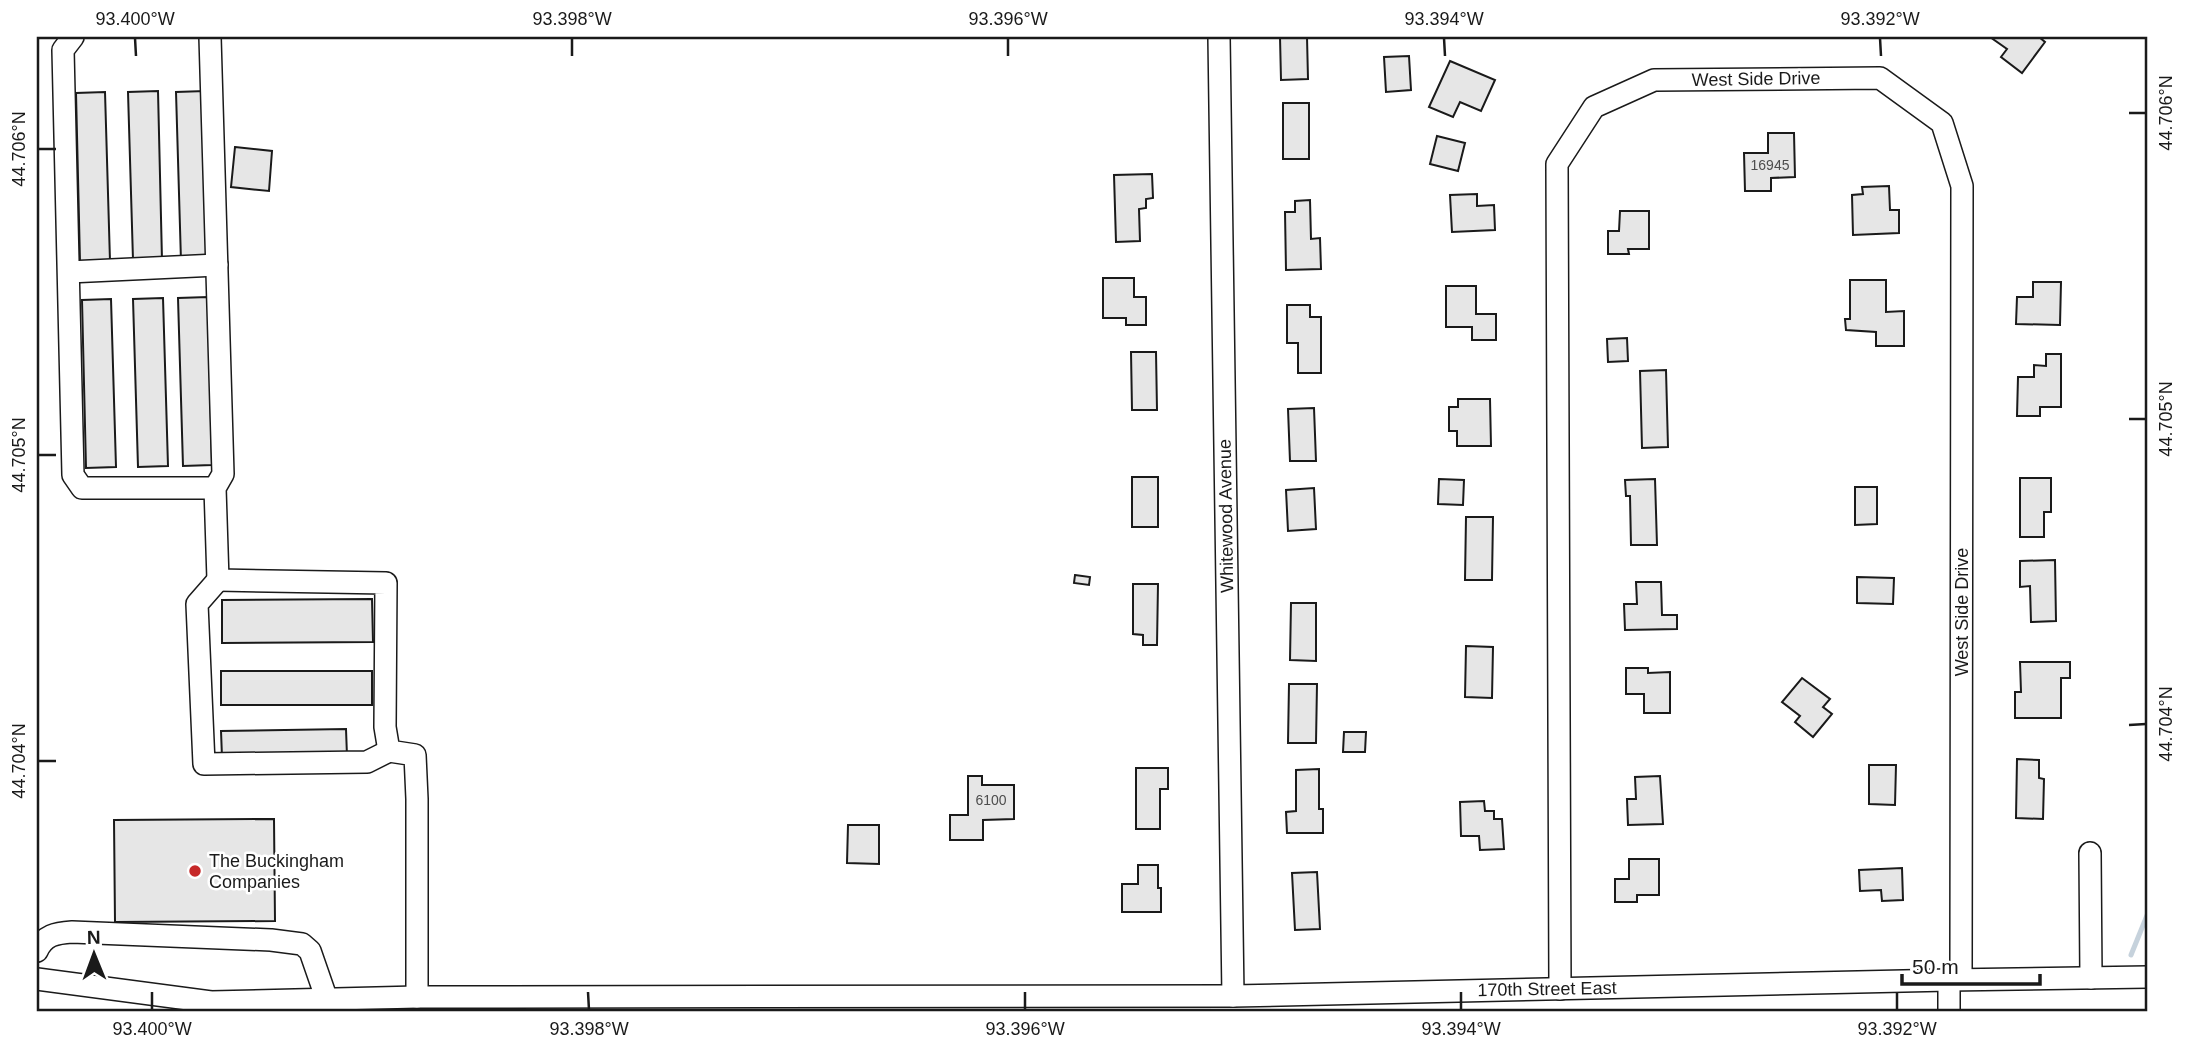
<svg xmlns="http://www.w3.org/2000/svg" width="2185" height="1048" font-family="Arial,sans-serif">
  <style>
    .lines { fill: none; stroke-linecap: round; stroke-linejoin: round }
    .stream { stroke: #c6d2dc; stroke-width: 5 }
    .building { fill: #e6e6e6; stroke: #1a1a1a; stroke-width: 2 }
    .minor-casing { stroke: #1a1a1a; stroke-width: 24 }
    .minor { stroke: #fff; stroke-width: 21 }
    .ticks { fill: none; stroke: #1a1a1a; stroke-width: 2.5 }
    .poi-dot { fill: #c62828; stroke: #fff; stroke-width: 2.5 }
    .labels { text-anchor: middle; stroke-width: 5; stroke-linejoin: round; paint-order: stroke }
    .number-label { font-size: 14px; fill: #4d4d4d }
    .street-label { font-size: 18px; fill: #1a1a1a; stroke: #fff }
    .poi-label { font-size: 18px; fill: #1a1a1a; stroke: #fff; text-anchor: start }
    .neatline { fill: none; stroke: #1a1a1a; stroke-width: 2.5 }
    .ticks-label { font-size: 18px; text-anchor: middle; fill: #1a1a1a }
  </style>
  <rect width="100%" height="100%" fill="#fff"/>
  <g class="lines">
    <polyline class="stream" points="2131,955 2148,913"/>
  </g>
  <g class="building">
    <polygon points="1280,37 1307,37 1308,79 1281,80"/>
    <polygon points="1990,37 2039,37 2045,42 2022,73 2001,57 2007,49"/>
    <polygon points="1409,56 1411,90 1386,92 1384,57"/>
    <polygon points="1450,61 1495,80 1481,111 1460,102 1453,117 1429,107"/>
    <polygon points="158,91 162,260 133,260 128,92"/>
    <polygon points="205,91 210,260 181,261 176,92"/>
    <polygon points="105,92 110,261 80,262 76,93"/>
    <rect x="1283" y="103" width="26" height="56"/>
    <polygon points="1768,133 1794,133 1795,177 1771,178 1771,191 1745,191 1744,153 1768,153"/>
    <polygon points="1437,136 1465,143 1458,171 1430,164"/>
    <polygon points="235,147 272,151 269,191 231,187"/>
    <polygon points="1152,174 1153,198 1146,199 1146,208 1139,209 1140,241 1116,242 1114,175"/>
    <polygon points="1889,186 1890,210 1899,210 1899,233 1853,235 1852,195 1863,194 1862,187"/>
    <polygon points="1477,194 1477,206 1494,205 1495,230 1452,232 1450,195"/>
    <polygon points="1310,200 1311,239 1320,238 1321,269 1286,270 1285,212 1295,212 1295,201"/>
    <polygon points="1620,211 1649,211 1649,249 1628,249 1629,254 1608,254 1608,231 1619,231"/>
    <polygon points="1103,278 1134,278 1134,297 1146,297 1146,325 1126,325 1126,318 1103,318"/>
    <polygon points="1850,280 1886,280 1886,312 1904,311 1904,346 1876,346 1876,332 1846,330 1845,319 1850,319"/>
    <polygon points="2033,282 2061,282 2060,325 2016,324 2017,297 2033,297"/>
    <polygon points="1446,286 1476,286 1476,314 1496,314 1496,340 1472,340 1472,327 1446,327"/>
    <polygon points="208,297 212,465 183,466 178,298"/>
    <polygon points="163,298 168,466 138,467 133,299"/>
    <polygon points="111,299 116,467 86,468 82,300"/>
    <polygon points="1287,305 1310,305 1310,317 1321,317 1321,373 1298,373 1298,343 1287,343"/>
    <polygon points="1627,338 1628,361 1608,362 1607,339"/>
    <polygon points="1131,352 1156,352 1157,410 1132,410"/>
    <polygon points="2046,354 2061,354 2061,407 2040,407 2040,416 2017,416 2018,377 2034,377 2034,365 2046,366"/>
    <polygon points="1666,370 1668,447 1642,448 1640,371"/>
    <polygon points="1458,399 1490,399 1491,446 1457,446 1457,431 1449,431 1449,407 1458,407"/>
    <polygon points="1314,408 1316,461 1290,461 1288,409"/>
    <rect x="1132" y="477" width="26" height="50"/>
    <polygon points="2020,478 2051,478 2051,512 2044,512 2044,537 2020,537"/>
    <polygon points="1439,479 1464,480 1463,505 1438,504"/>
    <polygon points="1655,479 1657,545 1631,545 1630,496 1626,496 1625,480"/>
    <polygon points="1855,487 1877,487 1877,524 1855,525"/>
    <polygon points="1314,488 1316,529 1288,531 1286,490"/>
    <polygon points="1466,517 1493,517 1492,580 1465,580"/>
    <polygon points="2055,560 2056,621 2031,622 2030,586 2020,587 2020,561"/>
    <polygon points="1075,575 1090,577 1089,585 1074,583"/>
    <polygon points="1857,577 1894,578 1893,604 1857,603"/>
    <polygon points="1636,582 1661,582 1662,615 1677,615 1677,629 1625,630 1624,604 1637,604"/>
    <polygon points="1133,584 1158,584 1157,645 1143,645 1143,635 1133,634"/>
    <polygon points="372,599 373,642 222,643 222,600"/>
    <polygon points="1291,603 1316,603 1316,661 1290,660"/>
    <polygon points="1466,646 1493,647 1492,698 1465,697"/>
    <polygon points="2020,662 2070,662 2070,678 2061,678 2061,718 2015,718 2015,692 2021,692"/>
    <polygon points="1626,668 1648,668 1648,673 1670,672 1670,713 1644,713 1644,694 1626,694"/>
    <rect x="221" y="671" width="151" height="34"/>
    <polygon points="1802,678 1830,699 1823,707 1832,714 1813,737 1795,722 1800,716 1782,702"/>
    <polygon points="1289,684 1317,684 1316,743 1288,743"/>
    <polygon points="346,729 347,756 222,757 221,731"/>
    <polygon points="1344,732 1366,732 1365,752 1343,752"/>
    <polygon points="2017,759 2039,760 2039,778 2044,779 2043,819 2016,818"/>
    <polygon points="1869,765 1896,765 1895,805 1869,804"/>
    <polygon points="1136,768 1168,768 1168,789 1160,789 1160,829 1136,829"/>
    <polygon points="1319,769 1319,809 1323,809 1323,833 1287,833 1286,812 1296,811 1296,770"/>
    <polygon points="968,776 982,776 982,785 1014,785 1014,819 983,820 983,840 950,840 950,815 968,815"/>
    <polygon points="1660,776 1663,824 1628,825 1627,799 1636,799 1635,777"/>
    <polygon points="1484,801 1485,811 1494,811 1494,819 1502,819 1504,849 1480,850 1479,836 1461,836 1460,802"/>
    <polygon points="274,819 275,921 115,922 114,820"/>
    <polygon points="848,825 879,825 879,864 847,863"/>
    <polygon points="1629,859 1659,859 1659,895 1637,895 1637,902 1615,902 1615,879 1629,879"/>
    <polygon points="1138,865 1158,865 1158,888 1161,888 1161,912 1122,912 1122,884 1138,884"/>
    <polygon points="1902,868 1903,900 1882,901 1881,890 1860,891 1859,870"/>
    <polygon points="1317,872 1320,929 1295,930 1292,873"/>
  </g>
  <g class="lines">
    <defs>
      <g id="minor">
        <polyline points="73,37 63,50 73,475 82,488 215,488"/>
        <polyline points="210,37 223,474 215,488 218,580 386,583 385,727 389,751 415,755 417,799 417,997"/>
        <polyline points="1219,37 1233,996"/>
        <polyline points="69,272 217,265"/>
        <polyline points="218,580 197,604 204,764 367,762 389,751"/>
        <polyline points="2090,853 2091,978"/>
        <path d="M37 951C44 935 56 933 72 932L271 940 302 944 310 951 327 1000"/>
        <polyline points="37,979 211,1002 417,997 1233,996 1949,980 2148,977"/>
        <polyline points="1949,980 1949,1011"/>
        <polyline points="1560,989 1557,164 1594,107 1654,80 1880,78 1942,123 1962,186 1961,979"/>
      </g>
    </defs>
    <use href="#minor" class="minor-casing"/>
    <use href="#minor" class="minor"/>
  </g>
  <path class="ticks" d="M135 38 136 56M572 38V56M1008 38V56M1444 38 1445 56M1880 38 1881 56M2129 113H2146M38 149H56M2129 419H2146M38 455H56M2129 725 2146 724M38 761H56M152 992V1010M588 992 589 1010M1025 992V1010M1461 992V1010M1897 992V1010"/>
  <circle class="poi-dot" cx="195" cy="871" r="7"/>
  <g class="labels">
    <g class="number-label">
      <text x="1770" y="170">16945</text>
      <text x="991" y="805">6100</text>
    </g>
    <g class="street-label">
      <text transform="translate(1756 79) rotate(-1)" y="6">West Side Drive</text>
      <text transform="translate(1226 516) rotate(-91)" y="6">Whitewood Avenue</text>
      <text transform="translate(1962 612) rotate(-90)" y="6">West Side Drive</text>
      <text transform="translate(1547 989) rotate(-1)" y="6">170th Street East</text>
    </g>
    <g class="poi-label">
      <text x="209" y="867">The Buckingham<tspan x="209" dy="21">Companies</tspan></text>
    </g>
  </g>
  <rect width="2185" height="1048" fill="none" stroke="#ffffff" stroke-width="77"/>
  <g transform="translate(94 954) rotate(359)" stroke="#ffffff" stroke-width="5" paint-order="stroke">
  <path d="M0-5L12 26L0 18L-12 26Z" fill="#1a1a1a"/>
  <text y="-10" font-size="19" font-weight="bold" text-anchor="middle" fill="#1a1a1a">N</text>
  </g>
  <path d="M1902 974v10h138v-10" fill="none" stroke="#1a1a1a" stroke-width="3.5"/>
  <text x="1912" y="974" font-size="21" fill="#1a1a1a" stroke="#ffffff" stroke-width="5" paint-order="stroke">50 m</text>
  <rect x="38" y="38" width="2108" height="972" class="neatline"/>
  <g class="ticks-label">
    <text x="135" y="25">93.400°W</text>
    <text x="572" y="25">93.398°W</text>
    <text x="1008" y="25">93.396°W</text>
    <text x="1444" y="25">93.394°W</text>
    <text x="1880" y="25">93.392°W</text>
    <text transform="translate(2166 113) rotate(-90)" y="6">44.706°N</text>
    <text transform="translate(19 149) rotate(-90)" y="6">44.706°N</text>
    <text transform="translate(2166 419) rotate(-90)" y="6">44.705°N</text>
    <text transform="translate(19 455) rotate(-90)" y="6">44.705°N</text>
    <text transform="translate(2166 724) rotate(-90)" y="6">44.704°N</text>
    <text transform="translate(19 761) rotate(-90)" y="6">44.704°N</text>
    <text x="152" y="1035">93.400°W</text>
    <text x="589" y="1035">93.398°W</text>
    <text x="1025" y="1035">93.396°W</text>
    <text x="1461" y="1035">93.394°W</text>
    <text x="1897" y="1035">93.392°W</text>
  </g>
</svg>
